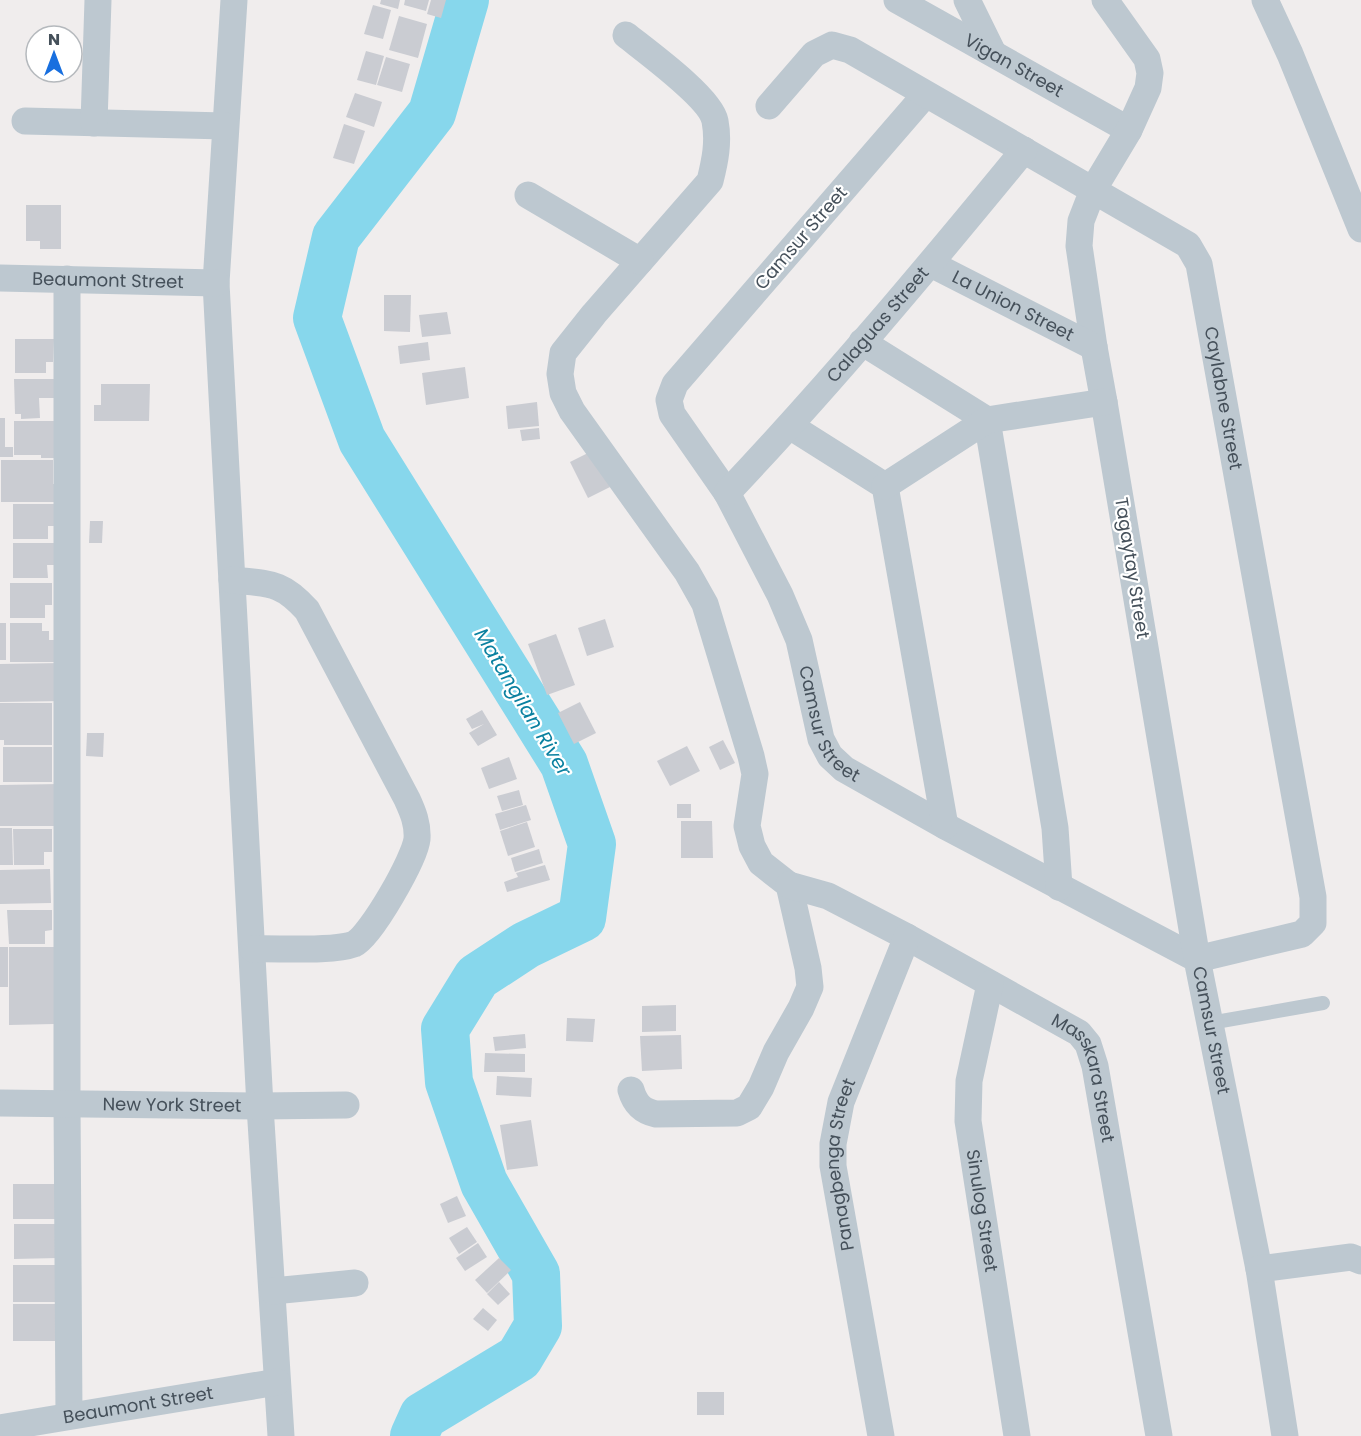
<svg xmlns="http://www.w3.org/2000/svg" width="1361" height="1436" font-family="Poppins,sans-serif">
  <style>
    .lines { fill: none; stroke-linecap: round; stroke-linejoin: round }
    .river { stroke: #87d7ec; stroke-width: 48 }
    .building { fill: #caccd2 }
    .lane { stroke: #bdc8d0; stroke-width: 14 }
    .street { stroke: #bdc8d0; stroke-width: 27 }
    .labels { text-anchor: middle; stroke-width: 4.5; stroke-linejoin: round; paint-order: stroke }
    .street-label { font-size: 18px; fill: #45505a; stroke: #fff }
    .water-label { font-size: 20px; font-style: italic; fill: #0b81a0; stroke: #fff }
  </style>
  <rect width="100%" height="100%" fill="#f0eded"/>
  <g class="lines">
    <polyline class="river" points="414,1436 423,1416 519,1358 538,1326 536,1274 484,1183 449,1082 445,1029 477,977 526,945 582,918 592,844 564,764 362,440 317,318 336,237 432,113 465,0"/>
  </g>
  <g class="building">
    <polygon points="381,0 400,0 398,9 380,4"/>
    <polygon points="405,0 429,0 426,11 404,5"/>
    <polygon points="431,0 446,0 441,18 427,14"/>
    <polygon points="373,5 391,10 383,39 364,34"/>
    <polygon points="399,16 427,24 418,58 389,50"/>
    <polygon points="366,51 384,56 376,85 357,80"/>
    <polygon points="386,57 410,64 402,92 377,85"/>
    <polygon points="355,93 382,102 374,127 346,117"/>
    <polygon points="344,124 365,131 354,164 333,158"/>
    <polygon points="26,205 61,205 61,249 40,249 40,241 26,241"/>
    <polygon points="384,295 411,295 410,332 384,331"/>
    <polygon points="447,312 451,334 422,337 419,315"/>
    <polygon points="15,339 54,339 53,362 46,362 46,373 15,373"/>
    <polygon points="428,342 430,360 400,364 398,346"/>
    <polygon points="465,367 469,398 426,405 422,373"/>
    <polygon points="14,379 56,379 56,398 39,398 40,418 21,419 21,414 15,414"/>
    <polygon points="101,384 150,384 149,421 94,421 94,405 101,405"/>
    <polygon points="537,402 539,426 508,429 506,406"/>
    <polygon points="0,418 5,418 5,447 13,447 13,457 0,457"/>
    <polygon points="14,421 55,421 60,458 41,458 41,455 14,455"/>
    <polygon points="539,428 540,439 522,441 520,430"/>
    <polygon points="592,451 610,487 588,498 570,462"/>
    <polygon points="1,460 53,460 53,484 60,484 60,502 1,502"/>
    <polygon points="13,504 54,504 54,526 48,526 48,539 13,539"/>
    <polygon points="90,521 103,521 102,543 89,543"/>
    <polygon points="13,543 54,543 54,565 47,565 48,578 13,578"/>
    <polygon points="10,583 52,583 52,605 45,605 45,618 10,618"/>
    <polygon points="605,619 614,647 587,656 578,628"/>
    <rect x="0" y="623" width="6" height="37"/>
    <polygon points="10,623 42,623 42,631 49,631 49,640 59,640 59,662 10,662"/>
    <polygon points="556,634 575,685 547,695 528,644"/>
    <polygon points="62,663 62,701 0,702 0,664"/>
    <polygon points="580,702 596,733 574,744 558,713"/>
    <polygon points="0,703 52,703 52,745 4,745 4,740 0,740"/>
    <polygon points="482,710 497,735 478,746 469,733 484,724 472,729 466,719"/>
    <polygon points="87,733 104,733 103,757 86,756"/>
    <polygon points="723,740 735,763 720,770 709,747"/>
    <polygon points="687,746 700,771 670,786 657,761"/>
    <rect x="3" y="747" width="49" height="35"/>
    <polygon points="509,757 517,779 489,789 481,768"/>
    <polygon points="60,784 60,826 0,826 0,785"/>
    <polygon points="519,790 523,805 502,811 497,796"/>
    <rect x="677" y="804" width="14" height="14"/>
    <polygon points="526,805 531,820 500,830 495,814"/>
    <polygon points="681,821 712,821 713,858 681,858"/>
    <polygon points="527,822 535,847 508,856 500,831"/>
    <polygon points="0,828 12,828 13,865 0,865"/>
    <polygon points="13,829 52,829 52,852 44,852 44,865 14,865"/>
    <polygon points="539,849 543,863 515,872 511,858"/>
    <polygon points="545,865 550,880 507,892 504,882 518,877 516,873"/>
    <polygon points="50,869 51,903 0,904 0,870"/>
    <polygon points="7,910 52,910 52,930 45,931 45,944 9,944"/>
    <rect x="0" y="947" width="8" height="40"/>
    <polygon points="9,947 56,947 54,1024 9,1025 9,989 19,988 9,989"/>
    <polygon points="676,1005 676,1031 642,1032 642,1006"/>
    <polygon points="567,1018 595,1019 593,1042 566,1041"/>
    <polygon points="525,1034 526,1048 495,1051 493,1037"/>
    <polygon points="681,1035 682,1069 642,1071 640,1036"/>
    <polygon points="485,1053 525,1054 525,1072 484,1072"/>
    <polygon points="497,1076 532,1078 531,1097 496,1095"/>
    <polygon points="531,1120 538,1166 507,1170 500,1125"/>
    <rect x="13" y="1184" width="44" height="35"/>
    <polygon points="457,1196 466,1216 448,1223 440,1204"/>
    <polygon points="14,1224 57,1224 58,1258 14,1259"/>
    <polygon points="467,1227 477,1242 459,1254 449,1238"/>
    <polygon points="478,1243 487,1257 465,1271 456,1258"/>
    <polygon points="499,1258 511,1270 487,1293 475,1280"/>
    <rect x="13" y="1265" width="46" height="37"/>
    <polygon points="499,1282 510,1294 498,1305 487,1294"/>
    <rect x="13" y="1304" width="46" height="37"/>
    <polygon points="483,1308 497,1320 488,1331 473,1319"/>
    <rect x="697" y="1392" width="27" height="23"/>
  </g>
  <g class="lines">
    <polyline class="lane" points="1210,1023 1323,1003"/>
    <g class="street">
      <polyline points="234,0 216,283 260,1106 281,1436"/>
      <path id="s1" d="M897 0 1129 130"/>
      <polyline points="967,0 993,53"/>
      <polyline points="1265,0 1290,54 1361,229"/>
      <path d="M626 35C646 51 711 98 715 121 719 142 715 161 710 181L594 314 563 353 560 374 563 393 572 411 687 572 705 604 751 756 755 774 747 826 752 846 761 863 789 885 808 968 810 987 801 1008 776 1052 761 1087 749 1107 737 1113 656 1114C642 1111 635 1104 631 1090"/>
      <path id="s2" d="M925 95 675 384 669 400 672 414 727 493 780 595 799 640 821 739 830 756 844 769 945 826 1197 959 1259 1269 1285 1436"/>
      <path id="s3" d="M769 106 814 54 832 45 850 50 1188 245 1199 264 1313 897V923L1302 934 1197 959 1104 402 1094 347 1079 246 1081 221 1093 190 1129 130 1148 88 1150 73 1147 59 1105 0"/>
      <polyline points="25,121 225,126"/>
      <polyline points="94,123 98,0"/>
      <polyline points="528,195 640,261"/>
      <path id="s4" d="M931 264 1094 347"/>
      <path id="s5" d="M0 278 216 283"/>
      <polyline points="67,279 67,1104 69,1415"/>
      <polyline points="862,342 987,420 1055,828 1059,887"/>
      <polyline points="790,426 885,486 945,826"/>
      <polyline points="885,486 987,420 1104,402"/>
      <path id="s6" d="M727 493C831 383 928 267 1024 150"/>
      <path d="M232 580C269 584 281 581 307 610L407 799C413 812 418 824 417 839 415 858 371 936 354 944 333 952 277 948 253 949"/>
      <path id="s7" d="M789 885 828 896 907 937 1079 1033 1088 1044 1095 1066 1159 1436"/>
      <path id="s8" d="M990 984 969 1081 968 1121 1017 1436"/>
      <path id="s9" d="M0 1103 260 1106 346 1105"/>
      <polyline points="1259,1269 1351,1257 1361,1261"/>
      <polyline points="273,1291 355,1283"/>
      <path id="s10" d="M0 1428 277 1382"/>
      <path id="s11" d="M881 1436 833 1166V1144L841 1102 907 937"/>
    </g>
  </g>
  <g class="labels">
    <g class="street-label">
      <text dy="6" stroke="none"><textPath href="#s1" startOffset="134">Vigan Street</textPath></text>
      <text transform="translate(801 238) rotate(-49)" y="6">Camsur Street</text>
      <text dy="6" stroke="none"><textPath href="#s5" startOffset="108">Beaumont Street</textPath></text>
      <text dy="6" stroke="none"><textPath href="#s4" startOffset="92">La Union Street</textPath></text>
      <text dy="6" stroke="none"><textPath href="#s6" startOffset="226">Calaguas Street</textPath></text>
      <text dy="6" stroke="none"><textPath href="#s3" startOffset="656">Caylabne Street</textPath></text>
      <text transform="translate(1132 568) rotate(81)" y="6">Tagaytay Street</text>
      <text dy="6" stroke="none"><textPath href="#s2" startOffset="765">Camsur Street</textPath></text>
      <text dy="6" stroke="none"><textPath href="#s2" startOffset="1287">Camsur Street</textPath></text>
      <text dy="6" stroke="none"><textPath href="#s7" startOffset="369">Masskara Street</textPath></text>
      <text dy="6" stroke="none"><textPath href="#s9" startOffset="172">New York Street</textPath></text>
      <text dy="6" stroke="none"><textPath href="#s11" startOffset="276">Panagbenga Street</textPath></text>
      <text dy="6" stroke="none"><textPath href="#s8" startOffset="230">Sinulog Street</textPath></text>
      <text dy="6" stroke="none"><textPath href="#s10" startOffset="140">Beaumont Street</textPath></text>
    </g>
    <g class="water-label">
      <text transform="translate(523 702) rotate(59)" y="7">Matangilan River</text>
    </g>
  </g>
  <g transform="translate(54 54)"><circle r="28" fill="#ffffff" stroke="#b5b9bd" stroke-width="1.5"/>
  <path d="M0-4.5L10 22L0 15L-10 22Z" fill="#186fdf"/>
  <text y="-9" font-size="16" font-weight="bold" text-anchor="middle" fill="#45505a">N</text>
  </g>
</svg>
